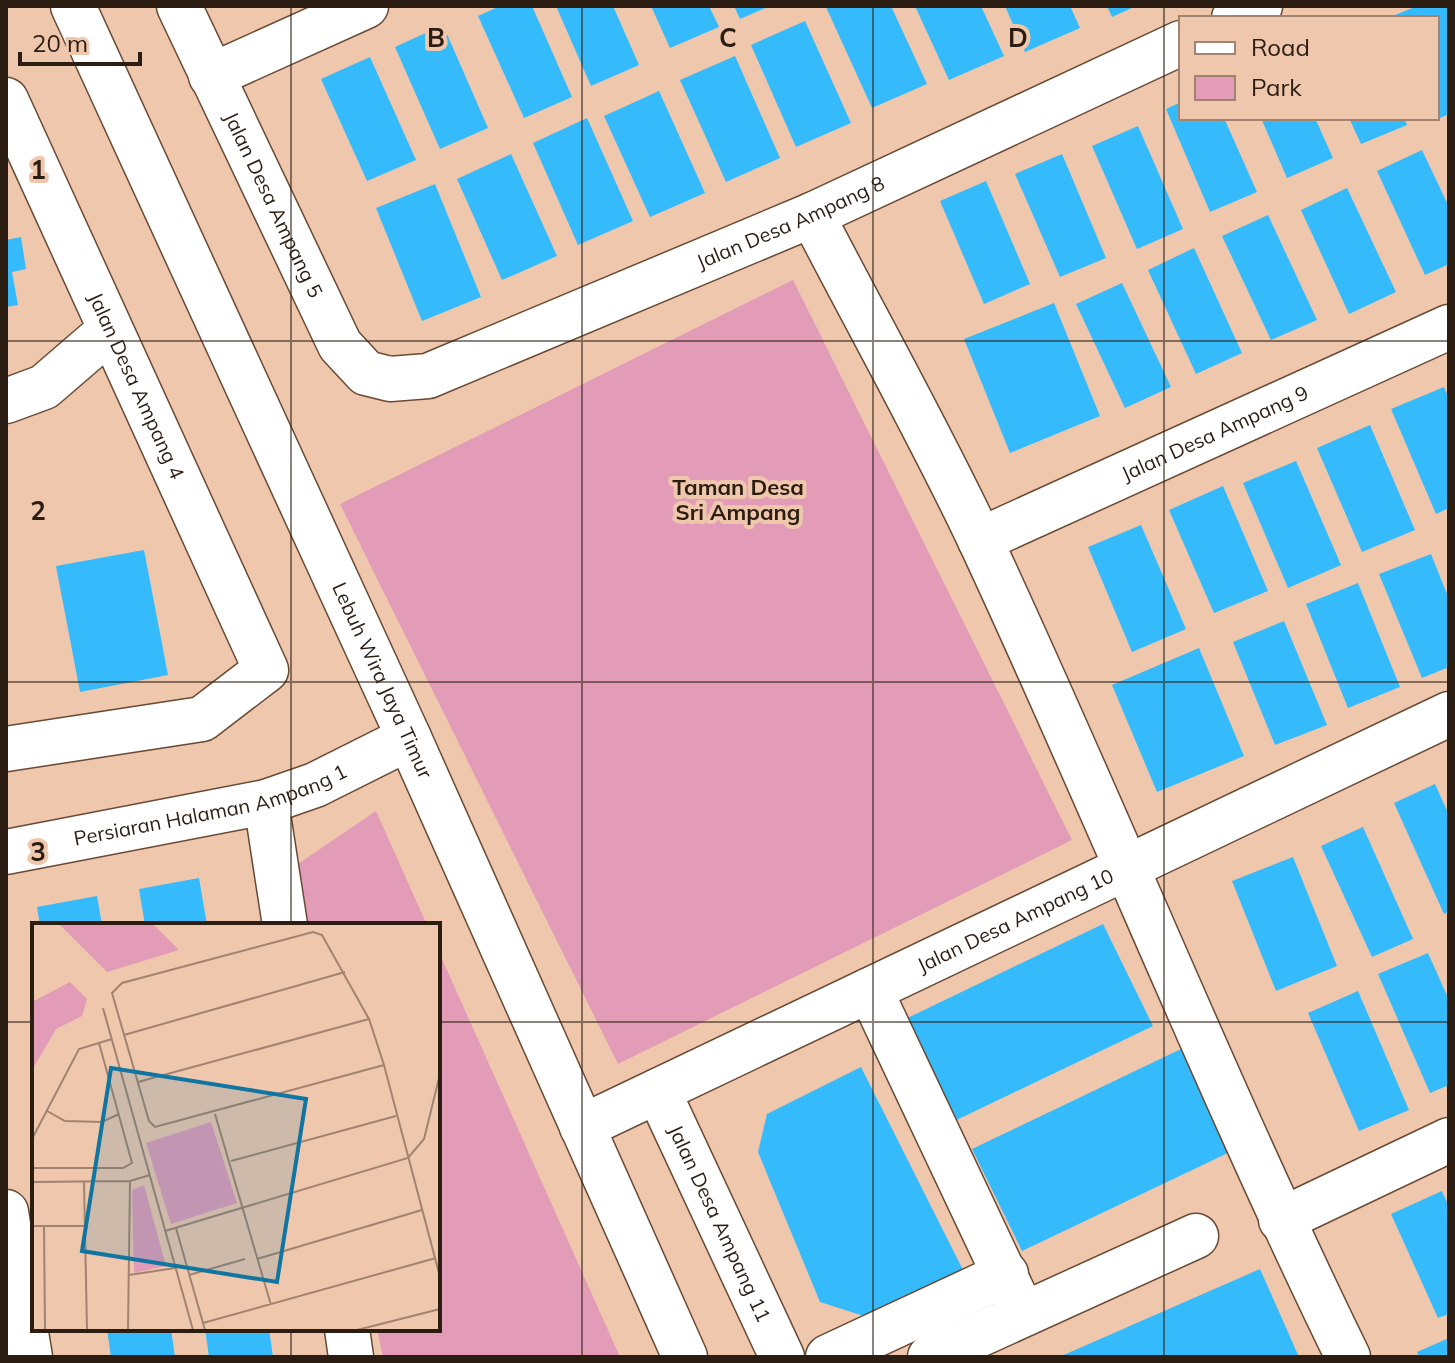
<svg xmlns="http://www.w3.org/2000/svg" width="1455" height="1363" font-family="Mulish,sans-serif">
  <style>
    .green { fill: #e29cb7 }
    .building { fill: #35bbfb }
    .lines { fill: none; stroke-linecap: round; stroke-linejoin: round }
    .minor-casing { stroke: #6a4933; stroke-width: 47 }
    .minor { stroke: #fff; stroke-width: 44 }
    .grid { fill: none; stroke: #2c1d13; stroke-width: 2; stroke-opacity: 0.55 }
    .labels { text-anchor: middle; stroke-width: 8; stroke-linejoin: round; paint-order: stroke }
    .street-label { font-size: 20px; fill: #2c1d13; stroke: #efc7ad }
    .neighbourhood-label { font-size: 22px; font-weight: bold; fill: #2c1d13; stroke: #efc7ad }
    .inset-road { fill: none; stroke: #a1836f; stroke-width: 2 }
    .view { fill: #1075a1; fill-opacity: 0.15; stroke: #1075a1; stroke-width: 4 }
    .inset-edge { fill: none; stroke: #2c1d13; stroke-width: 4 }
    .grid-label { font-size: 26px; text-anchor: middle; font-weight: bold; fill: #2c1d13; stroke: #efc7ad; stroke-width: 8; stroke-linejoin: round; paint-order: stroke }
  </style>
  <rect width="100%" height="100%" fill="#efc7ad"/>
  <g class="green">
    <polygon points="793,280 1072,840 618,1064 340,504"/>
    <polygon points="376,811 427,925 302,925 292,868"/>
    <polygon points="438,950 620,1357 383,1357 377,1329 438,1329"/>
  </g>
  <g class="building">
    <polygon points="500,6 532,6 572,97 524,118 478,16"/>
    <polygon points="556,6 613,6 639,65 591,86"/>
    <polygon points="651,6 709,6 719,27 670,48"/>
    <polygon points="734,6 770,6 740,19"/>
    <polygon points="891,6 927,84 872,108 826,7"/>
    <polygon points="915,6 981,6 1004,56 949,80"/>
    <polygon points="1005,6 1070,6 1080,28 1025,52"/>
    <polygon points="1107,6 1136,6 1112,17"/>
    <polygon points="1417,6 1446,6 1449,12 1449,114 1440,118 1437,112 1437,18 1396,18 1395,15"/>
    <polygon points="805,21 851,123 796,147 751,45"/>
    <polygon points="443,25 488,128 440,149 395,47"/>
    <polygon points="735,56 780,158 726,182 680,80"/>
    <polygon points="370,57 416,160 367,181 321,79"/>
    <polygon points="659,91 705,193 650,217 604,116"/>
    <polygon points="1181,102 1181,118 1224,118 1257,192 1210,212 1166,109"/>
    <polygon points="587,118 633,221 578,245 533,143"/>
    <polygon points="1261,118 1315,118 1333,158 1287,178"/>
    <polygon points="1349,118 1404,118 1407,125 1361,144"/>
    <polygon points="1138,126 1183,229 1137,249 1092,146"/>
    <polygon points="1422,150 1449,207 1449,264 1425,275 1377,171"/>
    <polygon points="511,154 557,256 502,280 457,179"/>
    <polygon points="1062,154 1106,258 1060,277 1015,174"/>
    <polygon points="986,181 1030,284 984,304 940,201"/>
    <polygon points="435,184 481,297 422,321 376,208"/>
    <polygon points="1347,188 1396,292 1349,314 1301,210"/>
    <polygon points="1268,215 1317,320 1271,340 1222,236"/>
    <polygon points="21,237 26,269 12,272 18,305 6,307 6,240"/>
    <polygon points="1194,248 1242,353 1196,374 1148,270"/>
    <polygon points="1122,283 1171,387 1125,408 1076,304"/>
    <polygon points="1054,303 1100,416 1010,453 964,339"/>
    <polygon points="1444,387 1449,399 1449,508 1436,514 1391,409"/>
    <polygon points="1370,425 1415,530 1362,552 1317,448"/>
    <polygon points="1296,461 1341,565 1288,588 1243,483"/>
    <polygon points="1223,486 1268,591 1214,613 1169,510"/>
    <polygon points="1141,525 1186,629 1132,652 1088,547"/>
    <polygon points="144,550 168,675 80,692 56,566"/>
    <polygon points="1431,554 1449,599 1449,667 1422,678 1379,574"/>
    <polygon points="1358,583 1400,687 1348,708 1306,604"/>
    <polygon points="1284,621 1327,725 1275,745 1233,642"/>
    <polygon points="1199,648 1244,756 1157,792 1112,685"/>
    <polygon points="1435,784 1449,815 1449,912 1444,914 1394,803"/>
    <polygon points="1363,827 1413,939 1372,957 1321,846"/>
    <polygon points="1293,857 1337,966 1276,991 1232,881"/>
    <polygon points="199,878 207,925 145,925 139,889"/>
    <polygon points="97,896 102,925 40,925 37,907"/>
    <polygon points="1103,924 1153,1026 944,1126 895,1024"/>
    <polygon points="1428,953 1449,1000 1449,1085 1430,1093 1378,974"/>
    <polygon points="1358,991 1409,1110 1359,1131 1308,1013"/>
    <polygon points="1181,1049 1230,1152 1022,1251 972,1149"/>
    <polygon points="861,1067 964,1272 870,1318 820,1302 758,1152 767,1114"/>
    <polygon points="1442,1191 1449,1207 1449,1314 1438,1318 1391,1214"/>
    <polygon points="1260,1269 1299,1357 1059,1357"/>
    <polygon points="107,1329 171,1329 175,1357 111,1357"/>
    <polygon points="205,1329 269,1329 273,1357 209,1357"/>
    <polygon points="1449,1338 1449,1357 1419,1357 1417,1352"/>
  </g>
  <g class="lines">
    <defs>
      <g id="minor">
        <path id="s1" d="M73 6 409 738 685 1357"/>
        <path id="s2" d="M179 6 340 345 366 373 390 379 428 376 812 215 1181 43"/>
        <polyline points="1234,18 1260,6"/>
        <polyline points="211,76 366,6"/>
        <path id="s3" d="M6 100 266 670 202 719 6 749"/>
        <path d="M812 215C868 324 929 431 981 542 1107 812 1217 1089 1348 1357"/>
        <polyline points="6,401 44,387 109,331"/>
        <path id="s4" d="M980 540 1449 327"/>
        <polyline points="266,802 285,925"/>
        <path id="s5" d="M6 852 266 802 315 785 409 738"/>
        <polyline points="870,990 1023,1314"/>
        <path id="s6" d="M658 1091 782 1357"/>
        <path id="s7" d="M582 1127 1449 714"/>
        <polyline points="6,1212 30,1357"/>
        <polyline points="1281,1220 1449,1140"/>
        <polyline points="347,1329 351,1357"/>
        <polyline points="828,1357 1006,1274"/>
        <polyline points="930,1357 1196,1236"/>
      </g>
    </defs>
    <use href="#minor" class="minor-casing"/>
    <use href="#minor" class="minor"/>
  </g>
  <path class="grid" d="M291 6V925M582 6V1357M873 6V1357M1164 6V1357M6 341H1449M6 682H1449M6 1022H34M438 1022H1449M291 1329V1357"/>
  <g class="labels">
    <g class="street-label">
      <text dy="7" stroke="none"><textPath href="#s2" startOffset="220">Jalan Desa Ampang 5</textPath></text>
      <text dy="7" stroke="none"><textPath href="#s2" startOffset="870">Jalan Desa Ampang 8</textPath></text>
      <text dy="7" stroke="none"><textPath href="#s3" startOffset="314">Jalan Desa Ampang 4</textPath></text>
      <text dy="7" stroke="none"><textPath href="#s4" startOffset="258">Jalan Desa Ampang 9</textPath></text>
      <text dy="7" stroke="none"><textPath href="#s1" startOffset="742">Lebuh Wira Jaya Timur</textPath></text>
      <text dy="7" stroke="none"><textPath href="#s5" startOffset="210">Persiaran Halaman Ampang 1</textPath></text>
      <text dy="7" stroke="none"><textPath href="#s7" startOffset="480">Jalan Desa Ampang 10</textPath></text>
      <text dy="7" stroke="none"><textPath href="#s6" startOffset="146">Jalan Desa Ampang 11</textPath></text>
    </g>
    <g class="neighbourhood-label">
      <text x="738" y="495">Taman Desa<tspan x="738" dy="25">Sri Ampang</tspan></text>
    </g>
  </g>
  <g transform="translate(32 923)">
    <rect width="408" height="408" fill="#efc7ad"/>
    <path d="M27 1H121L147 27 75 49ZM38 59 55 76 50 93 24 106 0 147V79ZM179 199 205 280 139 301 114 220ZM112 262 134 343 102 350 100 267Z" fill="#e29cb7"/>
    <path class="inset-road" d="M71 85 161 407M92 112 313 49M352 142 123 204 117 198 80 70 90 60 281 9 290 12 337 96 352 142 408 354M106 159 337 96M15 188 33 198 70 199 87 191M183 191 239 382M0 216 47 126 80 116M199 238 364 193M0 245H91L100 240 67 120M0 259 98 258 118 252M52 259 55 407M0 303H54M144 305 173 407M133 308 376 235 392 216 408 151M225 336 390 287M97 352 143 345M157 352 213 336M171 400 404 335M0 407H13L12 303M96 407 98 258M325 407 408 386"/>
    <path class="view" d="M79 145 274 176 245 359 50 328Z"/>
    <rect width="408" height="408" class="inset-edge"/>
  </g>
  <g class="grid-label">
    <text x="436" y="47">B</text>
    <text x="728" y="47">C</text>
    <text x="1018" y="47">D</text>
    <text x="38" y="179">1</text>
    <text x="38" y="520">2</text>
    <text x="38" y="861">3</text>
  </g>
  <rect width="1455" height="1363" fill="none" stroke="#2c1d13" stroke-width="16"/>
  <rect x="1179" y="16" width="260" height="104" fill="#efc7ad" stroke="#a1836f" stroke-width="2"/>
  <rect x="1195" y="42" width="40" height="12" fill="#ffffff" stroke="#a1836f" stroke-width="2"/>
  <text x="1251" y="56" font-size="24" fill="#2c1d13">Road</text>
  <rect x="1195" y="76" width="40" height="24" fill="#e29cb7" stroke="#a1836f" stroke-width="2"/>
  <text x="1251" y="96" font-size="24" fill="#2c1d13">Park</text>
  <path d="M20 52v12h120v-12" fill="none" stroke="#2c1d13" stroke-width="4"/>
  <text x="32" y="52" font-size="24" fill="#2c1d13" stroke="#efc7ad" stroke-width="6" paint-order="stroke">20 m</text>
</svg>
